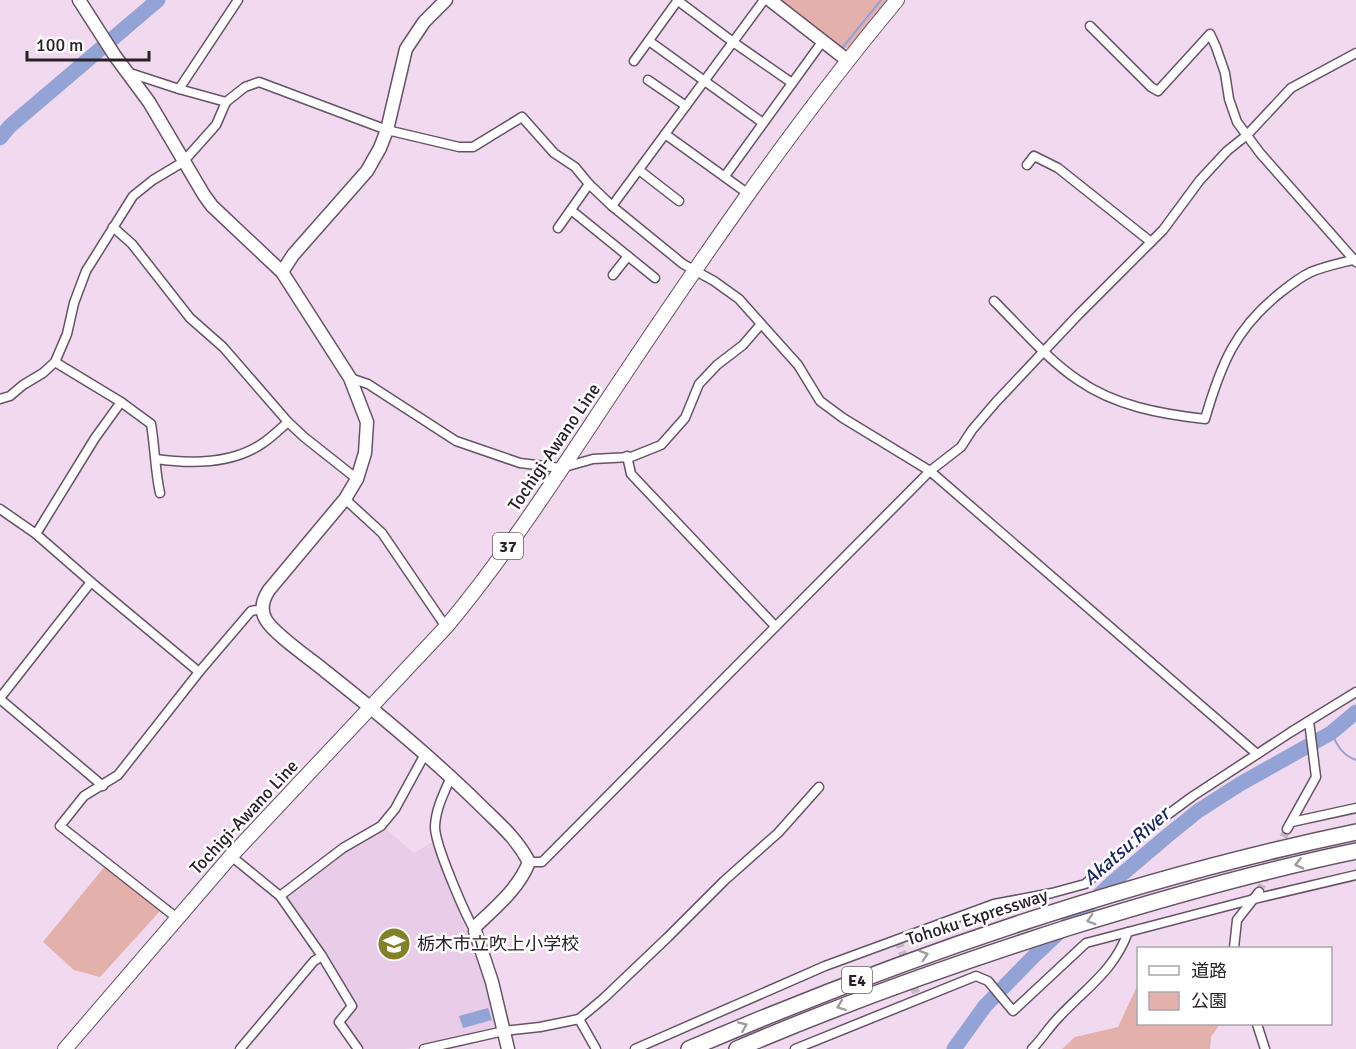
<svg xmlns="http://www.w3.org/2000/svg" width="1356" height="1049" font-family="Signika,'Noto Sans JP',sans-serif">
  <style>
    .built { fill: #e9cde8 }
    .green { fill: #e3b0ac }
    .water { fill: #93a3d6 }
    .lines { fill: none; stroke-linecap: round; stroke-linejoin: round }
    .stream { stroke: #93a3d6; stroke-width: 2 }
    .river { stroke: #93a3d6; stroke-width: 15 }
    .street-tunnel { stroke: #c9b5c8; stroke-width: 8; stroke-dasharray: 8 4; stroke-linecap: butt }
    .street-casing { stroke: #665366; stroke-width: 11 }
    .secondary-casing { stroke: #665366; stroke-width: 15 }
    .primary-casing { stroke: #665366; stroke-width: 16 }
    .highway-casing { stroke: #665366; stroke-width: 18 }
    .street { stroke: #fff; stroke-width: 8 }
    .secondary { stroke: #fff; stroke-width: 12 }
    .primary { stroke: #fff; stroke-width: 14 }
    .highway { stroke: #fff; stroke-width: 15 }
    .oneway { stroke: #9f9b9e }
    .labels { text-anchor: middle; stroke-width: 5; stroke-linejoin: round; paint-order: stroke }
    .shield { fill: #fff; stroke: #696368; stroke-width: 1.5 }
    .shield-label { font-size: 16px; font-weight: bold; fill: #292028 }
    .street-label { font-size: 18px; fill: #292028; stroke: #fff }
    .poi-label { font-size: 18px; fill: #292028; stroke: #fff; text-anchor: start }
    .water-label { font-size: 20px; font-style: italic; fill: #1b2763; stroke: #fff }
  </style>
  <rect width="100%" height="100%" fill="#f1daf0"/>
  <polygon class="built" points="386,829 414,853 432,842 484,976 497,1026 422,1047 405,1049 364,1049 345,1021 355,1012 355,1005 284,895 343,853"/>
  <g class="green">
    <polygon points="776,0 889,0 851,47 841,49"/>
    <polygon points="105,866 160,911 100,977 74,970 43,942"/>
    <polygon points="1138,984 1138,1024 1220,1024 1211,1037 1210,1049 1062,1049 1075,1037 1118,1027"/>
  </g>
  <polygon class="water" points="488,1008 492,1020 463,1028 459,1016"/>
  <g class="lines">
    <g class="stream">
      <polyline points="780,0 792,10"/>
      <polyline points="838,47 843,47 881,0"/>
      <path d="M1331 733C1338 746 1342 755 1356 760"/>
    </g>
    <g class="river">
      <polyline points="0,138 10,126 158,0"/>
      <polyline points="954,1049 985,1006 1035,955 1114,881 1167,836 1198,811 1240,784 1331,733 1356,712"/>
    </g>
    <g class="street-tunnel">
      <polyline points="1259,892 1287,829"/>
      <polyline points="898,940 918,999"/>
    </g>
    <defs>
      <g id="street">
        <polyline points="677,0 733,42 792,83"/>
        <polyline points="1090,26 1151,87 1158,91 1210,34 1216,47 1225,73 1229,99 1237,122 1260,153 1356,262"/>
        <polyline points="649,41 763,123"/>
        <polyline points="634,61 678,0"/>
        <polyline points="127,72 179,89 226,102"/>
        <polyline points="648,80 686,106"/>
        <polyline points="179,89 238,0"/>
        <polyline points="665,134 747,193"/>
        <polyline points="1027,165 1034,156 1058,168 1151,242"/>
        <polyline points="639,170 679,201"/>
        <polyline points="725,176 822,42"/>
        <polyline points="612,206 764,0"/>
        <polyline points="571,210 655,278"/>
        <polyline points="113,227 132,244 190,318 223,347 288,422 304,437 357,479"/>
        <polyline points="558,228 589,184 612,206 683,264 714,281 739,299 798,365 820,401 843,418 930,471 1257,754"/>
        <polyline points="613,275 628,256"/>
        <path d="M994 301C1020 327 1048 360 1078 380 1115 406 1161 414 1205 419 1221 364 1235 329 1280 293 1290 285 1300 277 1311 272 1325 266 1341 263 1356 259"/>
        <path d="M55 362 121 402 151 424C155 447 155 471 160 493"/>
        <polyline points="350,378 368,384 456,441 520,463 561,468 593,459 631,457 661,445 685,418 699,384 717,365 743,345 761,324"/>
        <polyline points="0,399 10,396 23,385 43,373 55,362 67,334 74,303 86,271 133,196 153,180 183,162 216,125 226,102 245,87 259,82 387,130 459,147 473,147 522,117 554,153 575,167 589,184"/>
        <polyline points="627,456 631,474 775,626"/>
        <path d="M156 459C191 464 233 464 263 443 272 437 280 429 288 422"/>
        <polyline points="345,499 382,533 446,627"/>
        <polyline points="0,509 36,534 95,438 121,402"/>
        <polyline points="36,534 91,582 199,672"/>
        <polyline points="0,698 91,582"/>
        <polyline points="0,699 103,786"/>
        <path d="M451 777C444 793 436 808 435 826 434 843 465 914 475 931"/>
        <polyline points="1292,822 1356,808"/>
        <polyline points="1287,829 1316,777 1309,721"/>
        <polyline points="231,856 280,896 322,956 352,1006 339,1022 358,1049"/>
        <polyline points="529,862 542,862 930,471 961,447 972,430 996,402 1078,315 1163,230 1200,180 1227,151 1247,135 1291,88 1356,53"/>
        <polyline points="280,896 343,848 381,826 395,809 425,754"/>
        <polyline points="177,918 60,826 84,796 118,775 199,672 251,611 263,609"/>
        <polyline points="1234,948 1237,920 1259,892"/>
        <polyline points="1257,1024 1265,1049"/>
        <polyline points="240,1049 314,961 322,956"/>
        <polyline points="424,1049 504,1031 540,1027 579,1019"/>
        <polyline points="596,1049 579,1019 604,998 668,937 724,881 778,833 819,787"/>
        <polyline points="635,1049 825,966 994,904 1052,893 1085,884 1159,821 1193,796 1291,732 1356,692"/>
        <polyline points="795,1049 976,976 988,981 1013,1011 1086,943 1254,899 1356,875"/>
        <path d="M1032 1049C1042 1039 1049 1027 1059 1017 1086 988 1114 971 1128 932"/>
      </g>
      <g id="secondary">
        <path d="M79 0 115 56 149 102 204 195 212 206 282 272 350 378 367 422 365 453 357 479 345 499 269 590C263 599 260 610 266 620 274 634 312 660 325 671 378 713 430 756 478 803 498 823 516 837 529 862 519 888 496 907 476 926L475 931 492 982 508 1049"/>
        <polyline points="770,0 847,60"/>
        <polyline points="282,272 293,255 367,171 380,148 387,130 406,49 424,22 446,0"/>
      </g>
      <path id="primary" d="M65 1049 231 856 446 627C512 548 567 460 624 375 711 245 797 120 897 0"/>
      <g id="highway">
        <path d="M689 1049C904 957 1126 880 1356 832"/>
        <path d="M737 1049C846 1002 957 963 1070 927 1164 898 1259 871 1356 851"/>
      </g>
    </defs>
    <use href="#street" class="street-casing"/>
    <use href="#secondary" class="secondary-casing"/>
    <use href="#primary" class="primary-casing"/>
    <use href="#highway" class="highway-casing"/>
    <use href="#street" class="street"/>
    <use href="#secondary" class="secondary"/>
    <use href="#primary" class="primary"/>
    <use href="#highway" class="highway"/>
  </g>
  <defs><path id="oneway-chevron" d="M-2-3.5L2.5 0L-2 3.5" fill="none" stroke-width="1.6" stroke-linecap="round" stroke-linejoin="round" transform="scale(1.5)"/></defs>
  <g class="oneway">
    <use href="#oneway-chevron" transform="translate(1299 864) rotate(167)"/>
    <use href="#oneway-chevron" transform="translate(1091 920) rotate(163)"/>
    <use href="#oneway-chevron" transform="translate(924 955) rotate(-18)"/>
    <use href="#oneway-chevron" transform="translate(841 1006) rotate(159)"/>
    <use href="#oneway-chevron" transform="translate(743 1026) rotate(-23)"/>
  </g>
  <defs>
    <symbol id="school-disc" viewBox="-11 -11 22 22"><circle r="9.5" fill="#828029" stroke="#fff"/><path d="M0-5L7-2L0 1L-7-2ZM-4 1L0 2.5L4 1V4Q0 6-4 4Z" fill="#fff"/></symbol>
  </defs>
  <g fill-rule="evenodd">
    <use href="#school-disc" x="375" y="925" width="38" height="38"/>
  </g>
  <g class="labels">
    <g class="shield">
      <rect x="493" y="533" width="30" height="26" rx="4.5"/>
      <rect x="842" y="967" width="30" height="26" rx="4.5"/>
    </g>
    <g class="shield-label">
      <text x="508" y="552">37</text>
      <text x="857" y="986">E4</text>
    </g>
    <g class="street-label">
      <text transform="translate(554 447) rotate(-56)" y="6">Tochigi-Awano Line</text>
      <text transform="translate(244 817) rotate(-47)" y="6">Tochigi-Awano Line</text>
      <text transform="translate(977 917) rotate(-18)" y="6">Tohoku Expressway</text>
    </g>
    <g class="poi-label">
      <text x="417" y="950">栃木市立吹上小学校</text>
    </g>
    <g class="water-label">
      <text transform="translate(1126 846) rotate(-41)" y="7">Akatsu River</text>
    </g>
  </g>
  <rect x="1137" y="947" width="195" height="78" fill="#ffffff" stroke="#a9a6a9" stroke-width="1.5"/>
  <rect x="1149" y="966" width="30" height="9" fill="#ffffff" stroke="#a9a6a9" stroke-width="1.5"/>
  <text x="1191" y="977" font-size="18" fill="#292028">道路</text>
  <rect x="1149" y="992" width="30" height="18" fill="#e3b0ac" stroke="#a9a6a9" stroke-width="1.5"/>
  <text x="1191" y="1007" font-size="18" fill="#292028">公園</text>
  <path d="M27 51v9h122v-9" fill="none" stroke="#292028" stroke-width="3"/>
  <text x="36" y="51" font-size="18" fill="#292028" stroke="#ffffff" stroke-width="4.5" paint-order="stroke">100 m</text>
</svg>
